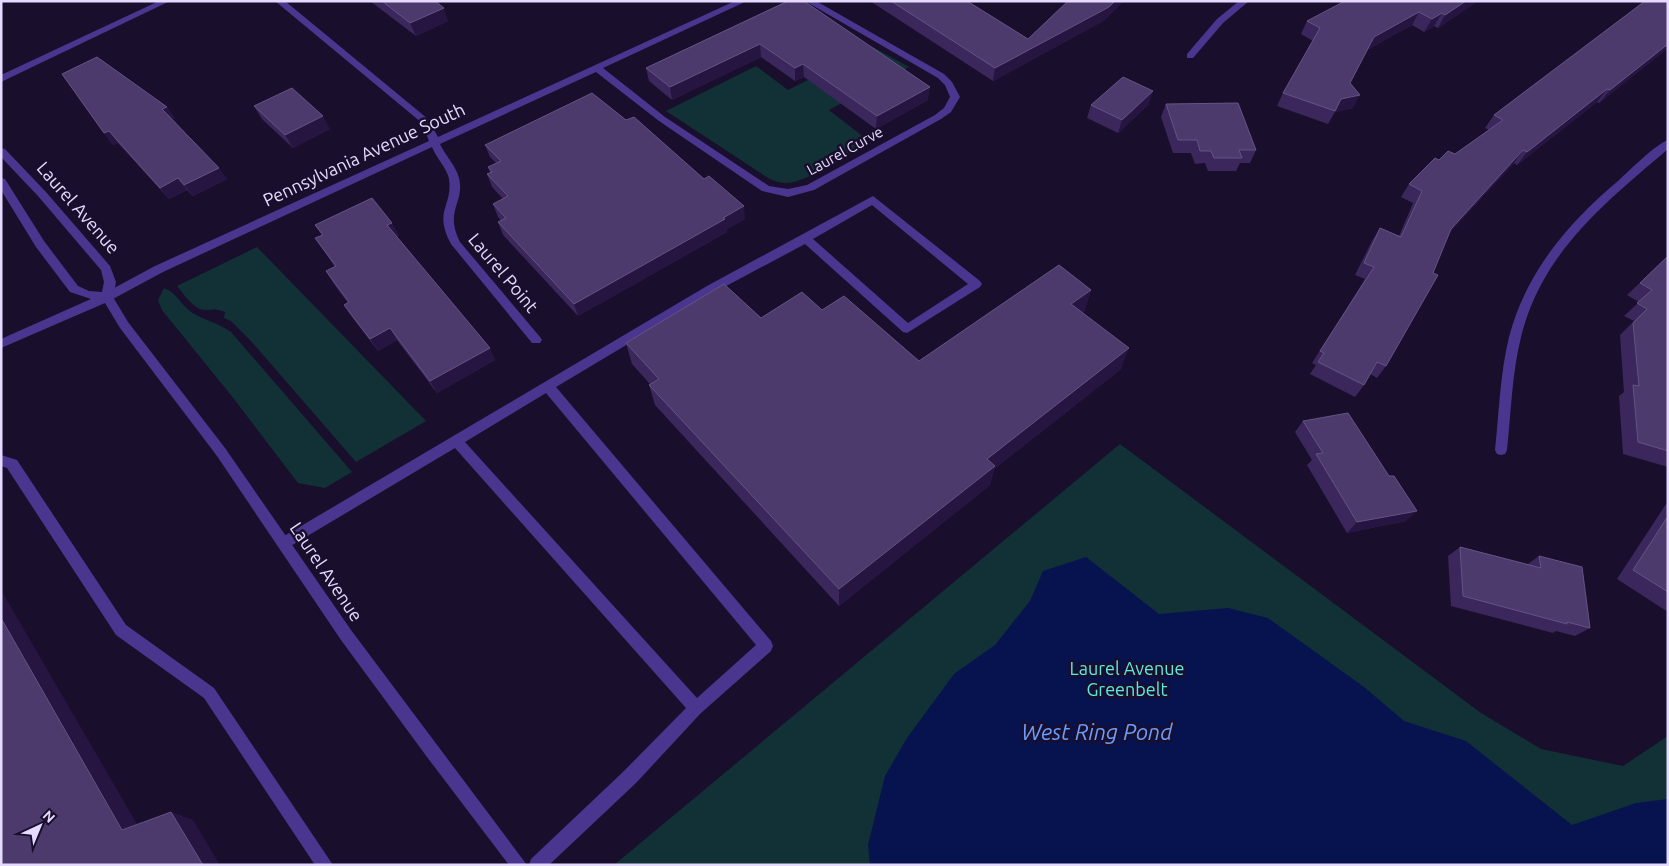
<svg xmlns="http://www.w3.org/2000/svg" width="1669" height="866" font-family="Ubuntu,sans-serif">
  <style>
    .green { fill: #113137 }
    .water { fill: #06134e }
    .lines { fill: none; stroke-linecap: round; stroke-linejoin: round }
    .service { fill: #4a368f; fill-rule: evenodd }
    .minor { fill: #4a368f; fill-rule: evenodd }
    .tertiary { fill: #4a368f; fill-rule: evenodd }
    .wall { fill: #3b275b }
    .shaded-wall { fill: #261541 }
    .building { fill: #4d3a6d; stroke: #655384 }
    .labels { text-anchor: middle; stroke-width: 5; stroke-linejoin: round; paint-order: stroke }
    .far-street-label { font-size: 15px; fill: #e5daff; stroke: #190f2c }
    .street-label { font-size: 18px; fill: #e5daff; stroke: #190f2c }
    .park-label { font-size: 18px; fill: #5beae1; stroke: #190f2c }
    .near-water-label { font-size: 22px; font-style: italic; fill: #689dff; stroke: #190f2c }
  </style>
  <rect width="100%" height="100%" fill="#190f2c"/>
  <g class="green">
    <path d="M873 47 909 67 829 110 870 142C851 153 808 182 787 183 780 183 774 181 768 178L666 111 756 66 788 90Z"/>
    <path d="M257 247 426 421 356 462 251 341 231 321 224 318 225 312C213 308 215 310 205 310 194 310 183 293 177 286Z"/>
    <path d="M164 288C176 292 181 305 191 312 203 320 219 323 231 332L352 472 325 488 298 483 234 399 162 310 158 300Z"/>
    <polygon points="1120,444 1481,713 1541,749 1623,766 1668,736 1668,865 614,865"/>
  </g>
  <polygon class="water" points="1086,557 1159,614 1228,608 1268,618 1364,687 1404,721 1466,741 1572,825 1636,803 1668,799 1668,865 870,865 868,845 885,776 907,738 954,674 995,645 1030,601 1043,571"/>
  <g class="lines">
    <g class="service">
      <path d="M873 196 980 281 982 284 980 287 907 333 903 332 805 244 715 292 556 387 771 641 773 646 771 651 701 713 636 783 549 865H529L531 859 624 771 686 708 455 448 289 547 284 549 279 547 277 543 279 539 707 286ZM872 205 968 284 908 323 813 239ZM546 393 756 645 697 698 465 442Z"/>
      <polygon points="1,455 17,460 126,625 214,688 333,865 315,865 204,698 116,635 7,468 1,466"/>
    </g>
    <g class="minor">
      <polygon points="159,1 170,1 1,82 1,75"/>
      <path d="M275 1H285L428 119 438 137 735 1H747L603 68 665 117 769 186 788 189 807 185 935 115 944 108 950 97 945 85 938 78 805 1H816L944 74 952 82 960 97 951 112 941 119 814 190 788 197 762 191 659 121 596 72 440 144C445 155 456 166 459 178 465 204 444 210 460 242L540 337 542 340 540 343H532L451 244C433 210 453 207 449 179 447 168 436 158 432 147L163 272 111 300H103L101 297 103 294 155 266 429 141 422 123Z"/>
      <polygon points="1239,1 1249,1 1223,23 1193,58 1187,58 1187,54 1217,19"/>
      <path d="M1668 140V149C1605 203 1542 252 1521 337 1512 373 1511 413 1507 450L1505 454 1501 455 1497 454 1495 450C1499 413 1500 374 1509 337 1526 272 1568 223 1618 181 1629 171 1656 144 1668 140Z"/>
    </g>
    <polygon class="tertiary" points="1,148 5,149 46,192 110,266 116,282 113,297 128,322 225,448 351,630 527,865 509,865 427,757 341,640 217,456 120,328 105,303 1,348 1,339 91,299 70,292 36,247 1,190 1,178 5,179 44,241 78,286 89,291 102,292 104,282 101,270 38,196 1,157"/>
  </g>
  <g class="wall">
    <polygon points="370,1 435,1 448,21 416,36"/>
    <polygon points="788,1 928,100 876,129 804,77 795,81 761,57 672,100 649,81 646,68"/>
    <polygon points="870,1 967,1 1028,39 1105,20 993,81"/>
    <polygon points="1478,1 1438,28 1434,26 1424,32 1412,25 1367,50 1350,83 1353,108 1335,112 1328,124 1277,106 1283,93 1313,41 1301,34 1307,21"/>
    <polygon points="1638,1 1668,1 1668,48 1599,103 1597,102 1517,165 1514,163 1449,233 1386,366 1377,378 1370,374 1364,385 1355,397 1310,374 1316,365 1312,363 1365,279 1355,275 1372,241 1380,228 1399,236 1413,203 1401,197 1409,184 1439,160 1455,154 1489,130 1485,128 1494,115 1643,3"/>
    <polygon points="1149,104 1118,133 1087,118 1091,105"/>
    <polygon points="1166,104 1256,150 1250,163 1240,163 1236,171 1208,171 1205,163 1195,164 1191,153 1173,153 1161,117"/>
    <polygon points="254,106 330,129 293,148 262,119"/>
    <polygon points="175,118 172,119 227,179 193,196 187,190 169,199 118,143 113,145 104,133"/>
    <polygon points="485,145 745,219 727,229 727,232 578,316 503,235 498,222 501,221 498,217 493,204 503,199 492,187 487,174 490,172 488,167 496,163 490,157"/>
    <polygon points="315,225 399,235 396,237 495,360 437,393 397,340 378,351 352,317 344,305 348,303 334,284 326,271 335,267 315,238 322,235"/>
    <polygon points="1668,256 1668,467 1623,454 1619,396 1624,392 1620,335 1634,321 1624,316 1639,302 1627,295"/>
    <polygon points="1091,290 1084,312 1082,313 1121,369 994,469 990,485 839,606 655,405 649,385 650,384 632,364 626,343 761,318 822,310 919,361"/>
    <polygon points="1303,421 1389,476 1406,521 1347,533 1307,465 1312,460 1295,432"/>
    <polygon points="1668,501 1668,612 1617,579"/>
    <polygon points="1460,547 1528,564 1539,556 1590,628 1575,636 1556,631 1553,633 1451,606 1448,556"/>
  </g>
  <g class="shaded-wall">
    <polygon points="1115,1 1124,1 1105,20 993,81 995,68"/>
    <polygon points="1466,1 1478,1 1438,28 1445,15"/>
    <polygon points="444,8 448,21 416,36 410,23"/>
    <polygon points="1419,12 1412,25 1367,50 1374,37"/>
    <polygon points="1442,13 1434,26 1424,32 1432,19"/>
    <polygon points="760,44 761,57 672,100 670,87"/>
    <polygon points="1668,44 1668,48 1599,103 1610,90"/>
    <polygon points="803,64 804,77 795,81 795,68"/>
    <polygon points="930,87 928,100 876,129 877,116"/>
    <polygon points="1607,89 1597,102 1517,165 1527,152"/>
    <polygon points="1153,91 1149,104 1118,133 1122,120"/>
    <polygon points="1360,95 1353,108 1335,112 1341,99"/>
    <polygon points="167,107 175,118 170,120 162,109"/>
    <polygon points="323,116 330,129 293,148 285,135"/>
    <polygon points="109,131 118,143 113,145 104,133"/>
    <polygon points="1523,150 1514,163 1441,242 1451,229"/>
    <polygon points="219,168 227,179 193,196 184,185"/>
    <polygon points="178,178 187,190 169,199 160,188"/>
    <polygon points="744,206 745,219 727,229 727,232 578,316 574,304"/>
    <polygon points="392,223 399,235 394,238 387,225"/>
    <polygon points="1091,290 1084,312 1064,326 1071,304"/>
    <polygon points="390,328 397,340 378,351 370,339"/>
    <polygon points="490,348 495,360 437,393 430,381"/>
    <polygon points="1129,348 1121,369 994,469 990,485 839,606 839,589 987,459"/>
    <polygon points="1417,511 1406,521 1347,533 1357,522"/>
    <polygon points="1,590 145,838 122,830 1,618"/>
    <polygon points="171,812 193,820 220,865 203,865"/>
  </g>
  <g class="building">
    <polygon points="382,1 435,1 444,8 410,23"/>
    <polygon points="788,1 804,1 930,87 877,116 803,64 795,68 760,44 670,87 646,68"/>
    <polygon points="891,1 967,1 1028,39 1068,1 1115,1 1109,7 995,68"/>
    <polygon points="1345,1 1466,1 1445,15 1442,13 1432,19 1419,12 1374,37 1350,83 1360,95 1341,99 1335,111 1283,93 1320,28 1307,21"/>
    <polygon points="1645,1 1668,1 1668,44 1610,90 1607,89 1527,152 1523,150 1451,229 1433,273 1438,275 1386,366 1377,362 1364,385 1318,362 1324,353 1320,351 1374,267 1364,263 1380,228 1401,237 1422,191 1409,184 1435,158 1439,160 1448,151 1455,154 1503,120 1494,115"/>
    <polygon points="97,57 167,107 162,109 219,168 184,185 178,178 160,188 109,131 104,133 62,74"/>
    <polygon points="1123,77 1153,91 1122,120 1091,105"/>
    <polygon points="292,88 323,116 285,135 254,106"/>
    <polygon points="592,93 626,120 634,117 704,179 709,176 744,206 723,218 725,219 574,304 498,222 506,218 493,204 508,196 487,174 492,172 488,167 501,161 485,145"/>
    <polygon points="1238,103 1256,150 1239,150 1242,158 1214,158 1211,151 1200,151 1197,140 1178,140 1166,104"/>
    <polygon points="372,198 392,223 387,225 490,348 430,381 390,328 370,339 344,305 349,302 326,271 336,266 315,238 323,235 315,225"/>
    <polygon points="1668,256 1668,451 1638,442 1633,385 1639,386 1633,323 1647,309 1637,303 1652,290 1640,283"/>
    <polygon points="1059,265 1091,290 1071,304 1129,348 987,459 995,466 839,589 649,385 659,379 626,343 724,284 761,318 802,292 822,310 844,296 919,361"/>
    <polygon points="1348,413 1389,476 1394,476 1417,511 1357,522 1316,454 1323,453 1303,421"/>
    <polygon points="1668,516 1668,592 1633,570"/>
    <polygon points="1460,547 1541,568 1539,556 1582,567 1590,628 1567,622 1567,624 1463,596"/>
    <polygon points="1,618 122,830 171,812 203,865 1,865"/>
  </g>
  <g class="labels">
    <g class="far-street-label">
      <text transform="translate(845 151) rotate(-29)" y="5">Laurel Curve</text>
    </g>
    <g class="street-label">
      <text transform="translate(364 155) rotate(-25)" y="6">Pennsylvania Avenue South</text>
      <text transform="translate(78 208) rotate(49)" y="6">Laurel Avenue</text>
      <text transform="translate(503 273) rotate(50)" y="6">Laurel Point</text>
      <text transform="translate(326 572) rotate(56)" y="6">Laurel Avenue</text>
    </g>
    <g class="park-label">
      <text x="1127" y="675">Laurel Avenue<tspan x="1127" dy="21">Greenbelt</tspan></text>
    </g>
    <g class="near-water-label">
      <text x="1097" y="740">West Ring Pond</text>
    </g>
  </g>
  <rect width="1669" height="866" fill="none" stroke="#e5daff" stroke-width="5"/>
  <g transform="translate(40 826) rotate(44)" stroke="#190f2c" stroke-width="4" paint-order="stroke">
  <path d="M0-4L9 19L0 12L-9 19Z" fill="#e5daff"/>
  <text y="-8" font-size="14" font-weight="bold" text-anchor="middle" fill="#e5daff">N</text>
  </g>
</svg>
